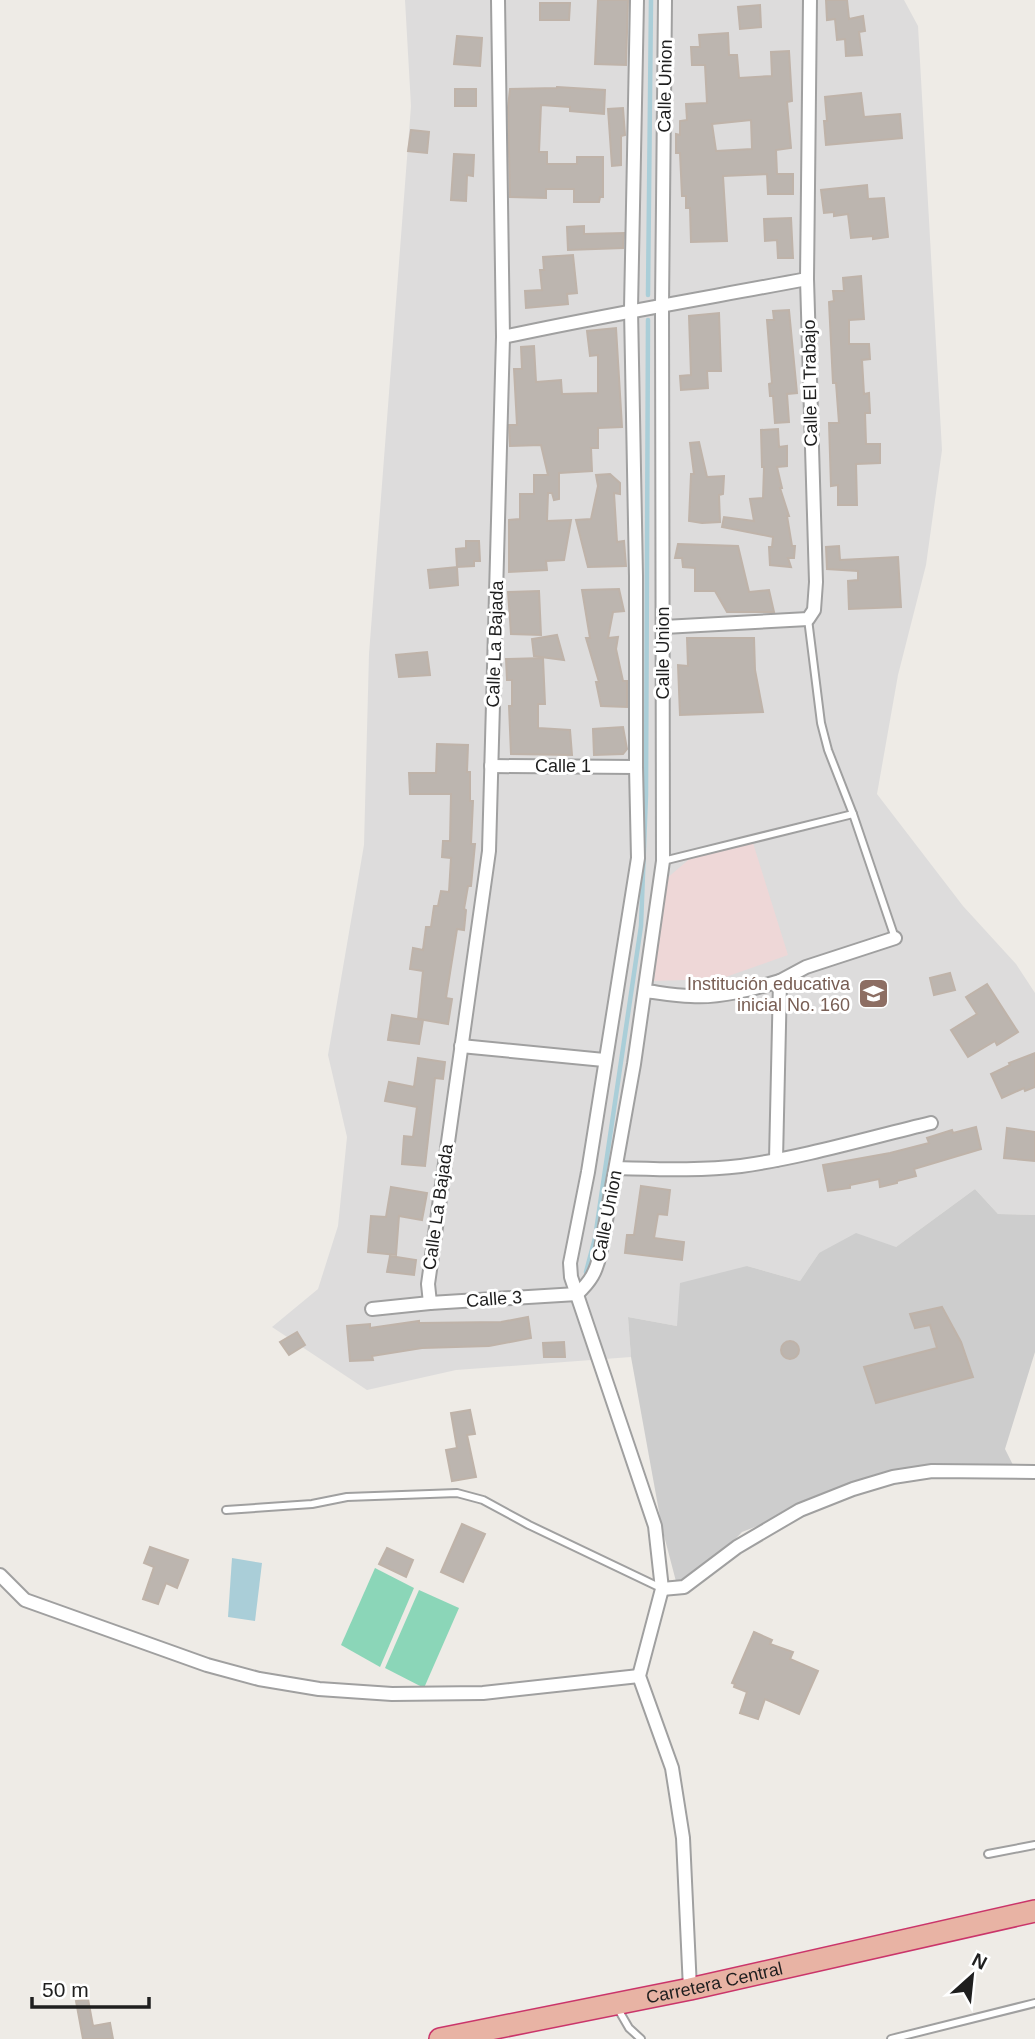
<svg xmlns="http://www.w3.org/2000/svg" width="1035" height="2039" font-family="Arial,sans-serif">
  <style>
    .residential { fill: #dddcdc }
    .commercial { fill: #eed7d7 }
    .religious { fill: #cdcdcd }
    .pitch { fill: #8bd6b8 }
    .water { fill: #aaced8 }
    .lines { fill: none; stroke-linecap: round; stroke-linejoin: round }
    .stream { stroke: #aaced8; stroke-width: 4.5 }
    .building { fill: #bcb5af; stroke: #bfb3a9; stroke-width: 2; fill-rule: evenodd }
    .service-casing { stroke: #a0a0a0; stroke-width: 10 }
    .minor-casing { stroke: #a0a0a0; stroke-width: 16 }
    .trunk-casing { stroke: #ca356a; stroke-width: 24 }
    .service { stroke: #fff; stroke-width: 6 }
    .minor { stroke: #fff; stroke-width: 12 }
    .trunk { stroke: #e8b3a4; stroke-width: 21 }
    .labels { text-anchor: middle; stroke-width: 6; stroke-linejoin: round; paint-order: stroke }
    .street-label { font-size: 18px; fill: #1f1f1f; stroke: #fff }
    .education-label { font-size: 18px; fill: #785e54; stroke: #fff; text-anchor: end }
  </style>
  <rect width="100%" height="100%" fill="#eeebe6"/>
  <polygon class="residential" points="405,0 904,0 918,26 942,450 926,565 898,675 877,794 963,906 1016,964 1035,993 1035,1215 998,1214 975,1189 896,1247 819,1253 800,1281 747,1266 677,1326 628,1317 631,1357 456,1370 367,1390 272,1327 318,1289 338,1226 347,1137 328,1055 364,845 369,654 411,106"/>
  <polygon class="commercial" points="753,843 788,955 720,979 654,981 666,879 700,850"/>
  <polygon class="religious" points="975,1189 998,1214 1035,1215 1035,1352 1005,1449 1017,1473 893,1477 819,1502 742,1532 706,1570 678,1589 662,1528 631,1357 628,1317 677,1326 680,1283 747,1266 800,1281 819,1253 856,1233 896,1247"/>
  <g class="pitch">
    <polygon points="375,1568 414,1588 380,1667 341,1645"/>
    <polygon points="419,1590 459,1608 424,1688 385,1668"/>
  </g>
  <polygon class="water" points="232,1558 262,1563 255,1621 228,1617"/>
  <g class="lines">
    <g class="stream">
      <polyline points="648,295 651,0"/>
      <polyline points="586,1272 595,1238 641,926 646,795 648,320"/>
    </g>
  </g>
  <g class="building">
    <polygon points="598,0 628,0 626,65 595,64"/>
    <polygon points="826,0 847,0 849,19 863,16 865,31 859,32 862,55 846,56 845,39 837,40 835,19 827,20"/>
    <polygon points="540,3 570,3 569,20 540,20"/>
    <polygon points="760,5 761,27 740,29 738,7"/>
    <path d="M728 33 729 55H737L739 78 772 76 771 52 789 51 792 101 787 102 791 148 776 150 777 174H793V194H768L767 174 723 176 727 241 691 242 690 208H686V196H682L680 153H676V134L680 135V121L687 120 686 104 707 103 705 65H692L691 47H700L699 35ZM751 120 752 149 716 151 712 124Z"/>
    <polygon points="457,36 482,38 480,66 454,64"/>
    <polygon points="557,87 605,90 604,114 570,111 570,107 541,105 539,152 547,152 547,164 577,164 577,157 603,157 603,197 600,197 599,202 574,202 574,189 546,189 546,198 510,197 508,107 510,89 557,88"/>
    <rect x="455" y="89" width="21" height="17"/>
    <polygon points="861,93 864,117 900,114 902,138 826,145 824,121 827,121 825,97"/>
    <polygon points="623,108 625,135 621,136 621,165 612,166 608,109"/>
    <polygon points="411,130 429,132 427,153 408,151"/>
    <polygon points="454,154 474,155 473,176 467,175 466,201 451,200"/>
    <polygon points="867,185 868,199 884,198 888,237 873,239 873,236 851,238 848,214 834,216 834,212 824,213 821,190"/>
    <polygon points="791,218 793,258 778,258 777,240 765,241 764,219"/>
    <polygon points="584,226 584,234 624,233 623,248 568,250 567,227"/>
    <polygon points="573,255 577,293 567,294 568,304 526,308 525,291 542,290 540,270 544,270 543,257"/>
    <polygon points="861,276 864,319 849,320 849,344 869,344 870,359 862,360 864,394 869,393 870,413 865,413 866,444 880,444 880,463 856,464 857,505 838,505 838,485 831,486 829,423 839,423 836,383 833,383 829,302 834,301 833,291 844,291 843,278"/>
    <polygon points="789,310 797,393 787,394 789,422 775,423 773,396 770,396 769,384 772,383 767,320 774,320 773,311"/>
    <polygon points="719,313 721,371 707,371 708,388 681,390 680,376 691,375 689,316"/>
    <polygon points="616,328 622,427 598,428 598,448 591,448 592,471 559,473 559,499 554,500 552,493 548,493 547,521 571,520 564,560 546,561 547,570 509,572 509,520 520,519 520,494 534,494 534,475 548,475 541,445 510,446 509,425 517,425 514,369 522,369 521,347 534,346 536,382 561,380 562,394 598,393 598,355 590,356 587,331"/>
    <polygon points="778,429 779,447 787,446 787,466 777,467 782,488 780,488 789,516 787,516 792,546 795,546 794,558 788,558 791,567 770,565 769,547 772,547 773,537 722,527 724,517 754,521 750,499 763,498 764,467 762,467 761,430"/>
    <polygon points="699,442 707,477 724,476 723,494 719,495 720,522 702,523 689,521 691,474 694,474 690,443"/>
    <polygon points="610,474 620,483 620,494 614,493 617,542 624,541 626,566 588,567 576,520 591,519 598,486 596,475"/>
    <polygon points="466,541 479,541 480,561 474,561 474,566 457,567 456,549 466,548"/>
    <polygon points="678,544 738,546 749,592 769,590 774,612 727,612 715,591 695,591 695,568 683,567 682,558 675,558"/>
    <polygon points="839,546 840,560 898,557 901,607 849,609 848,581 858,580 858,571 827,569 826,547"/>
    <polygon points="457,567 458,585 430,588 428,570"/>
    <polygon points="619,589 624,611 613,612 608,638 618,637 616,649 623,681 627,681 627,707 601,706 596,682 599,682 586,638 590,638 582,590"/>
    <polygon points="539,591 541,635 511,634 508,592"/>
    <polygon points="557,635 564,660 534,656 532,639"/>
    <polygon points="687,638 754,638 755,670 763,712 680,715 678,665 688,666"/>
    <polygon points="427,652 430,675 399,677 396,655"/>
    <polygon points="543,658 545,704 538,704 538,728 570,730 572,755 511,754 509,706 512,706 512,680 507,680 506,659"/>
    <polygon points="623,727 627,749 623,754 594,755 593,729"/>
    <polygon points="437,744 468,745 467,772 470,772 470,801 473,801 471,844 475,844 471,886 468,886 464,909 466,910 464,930 457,929 446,998 452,999 448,1024 418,1019 423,971 410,969 413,948 423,950 426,927 431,927 434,906 438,906 441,891 449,892 451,858 442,857 443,841 450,841 451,794 410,794 409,773 436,773"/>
    <polygon points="950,973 955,990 934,995 930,978"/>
    <polygon points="987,984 1018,1032 997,1045 995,1041 968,1057 951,1030 977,1014 966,997"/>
    <polygon points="392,1015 423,1020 419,1044 388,1040"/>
    <polygon points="1035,1053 1035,1087 1025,1091 1024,1088 1002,1098 991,1074 1010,1065 1009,1063"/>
    <polygon points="418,1058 445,1062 443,1079 435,1078 425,1166 402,1164 404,1136 413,1137 417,1107 385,1101 389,1082 414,1087"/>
    <polygon points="976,1127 981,1149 914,1169 916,1176 897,1181 897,1183 880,1187 879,1179 850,1185 850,1188 828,1191 823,1165 890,1153 929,1143 927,1138 952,1130 953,1133"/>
    <polygon points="1007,1128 1035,1132 1035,1161 1004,1158"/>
    <polygon points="641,1186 670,1190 667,1215 658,1214 654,1238 684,1242 682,1260 625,1253 627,1235 634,1235"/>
    <polygon points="391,1187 427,1193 422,1220 399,1216 396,1255 368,1252 371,1216 386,1217"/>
    <polygon points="390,1256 416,1260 414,1275 387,1272"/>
    <polygon points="942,1307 961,1342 973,1377 876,1403 864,1367 937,1348 930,1325 915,1328 910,1314"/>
    <polygon points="528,1317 531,1338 489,1346 422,1348 372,1356 373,1360 350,1361 347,1326 370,1324 370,1328 419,1321 419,1323 501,1322"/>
    <polygon points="297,1332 305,1345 289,1355 280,1342"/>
    <circle cx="790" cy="1350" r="9"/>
    <polygon points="564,1342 565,1357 544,1357 543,1343"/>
    <polygon points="470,1410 475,1434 467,1435 476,1477 452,1481 446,1450 457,1448 451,1413"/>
    <polygon points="462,1524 485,1534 463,1582 441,1572"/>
    <polygon points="150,1547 188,1560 177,1588 166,1583 158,1604 143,1599 154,1567 144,1563"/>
    <polygon points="387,1548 413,1560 406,1577 379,1564"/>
    <polygon points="754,1632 772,1640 770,1644 793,1652 790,1659 818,1671 799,1714 765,1699 758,1719 740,1713 747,1692 734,1687 735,1684 732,1683"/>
    <polygon points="88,1999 93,2026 110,2023 113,2039 83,2039 76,2001"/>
  </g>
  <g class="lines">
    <defs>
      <g id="service">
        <polyline points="808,619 821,723 828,750 853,814 895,938"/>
        <polyline points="663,861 853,814"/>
        <polyline points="226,1510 312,1504 347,1497 457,1493 483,1500 529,1525 661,1588"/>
        <polyline points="988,1854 1035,1845"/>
        <polyline points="618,2009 629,2028 641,2039"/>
        <polyline points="891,2039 1035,2003"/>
      </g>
      <g id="minor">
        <polyline points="498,0 503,337 489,851 428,1284 430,1303 577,1294"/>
        <polyline points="637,0 631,309 636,576 636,767 638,858 588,1172 570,1263 571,1277 655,1526 662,1589 639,1676 672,1768 683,1838 690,1989"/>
        <path d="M503 337C604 315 706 298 807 279"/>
        <polyline points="664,627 808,619 814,610 816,582 807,279 810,0"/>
        <polyline points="491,766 636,767"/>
        <path d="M646 991C661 993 676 996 691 996 720 998 753 989 780 981"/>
        <polyline points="461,1046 604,1060"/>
        <polyline points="776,1160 780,981 806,967 895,938"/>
        <path d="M617 1168C658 1169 700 1171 741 1166 805 1157 868 1138 931 1123"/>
        <path d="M577 1294C591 1281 596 1272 600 1254L634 1064 663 861 662 306 665 0"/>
        <polyline points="372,1309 430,1303"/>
        <polyline points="0,1575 25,1600 207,1665 259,1679 319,1689 392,1694 483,1693 639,1676"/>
        <polyline points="662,1589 684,1587 737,1547 800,1510 853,1489 893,1477 932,1471 1035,1472"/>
      </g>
      <g id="trunk">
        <path id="s1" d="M440 2039 690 1989 1035 1911"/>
      </g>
    </defs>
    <use href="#service" class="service-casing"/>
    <use href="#minor" class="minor-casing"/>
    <use href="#trunk" class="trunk-casing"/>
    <use href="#service" class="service"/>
    <use href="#minor" class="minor"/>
    <use href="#trunk" class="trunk"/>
  </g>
  <defs>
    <symbol id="school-square" viewBox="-11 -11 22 22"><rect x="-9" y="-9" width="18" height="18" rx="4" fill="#8d6e63" stroke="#fff"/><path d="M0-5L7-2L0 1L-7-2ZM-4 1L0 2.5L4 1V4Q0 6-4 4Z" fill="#fff"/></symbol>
  </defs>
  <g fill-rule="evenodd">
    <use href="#school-square" x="856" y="976" width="35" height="35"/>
  </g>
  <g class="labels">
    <g class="street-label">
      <text transform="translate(665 86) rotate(-89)" y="6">Calle Union</text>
      <text transform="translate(810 383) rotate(-91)" y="6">Calle El Trabajo</text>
      <text transform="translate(495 644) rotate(-88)" y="6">Calle La Bajada</text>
      <text transform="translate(663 653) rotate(-90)" y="6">Calle Union</text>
      <text x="563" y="772">Calle 1</text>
      <text transform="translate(438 1207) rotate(-82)" y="6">Calle La Bajada</text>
      <text transform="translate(607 1216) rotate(-79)" y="6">Calle Union</text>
      <text transform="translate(494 1299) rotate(-4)" y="6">Calle 3</text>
      <text dy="6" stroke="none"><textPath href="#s1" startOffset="280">Carretera Central</textPath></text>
    </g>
    <g class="education-label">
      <text x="850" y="990">Institución educativa<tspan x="850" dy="21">inicial No. 160</tspan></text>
    </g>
  </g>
  <g transform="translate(972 1976) rotate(27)" stroke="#ffffff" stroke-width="5" paint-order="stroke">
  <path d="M0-5L12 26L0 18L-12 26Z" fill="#1f1f1f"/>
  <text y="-10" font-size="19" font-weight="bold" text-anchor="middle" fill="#1f1f1f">N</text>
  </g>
  <path d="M32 1997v10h117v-10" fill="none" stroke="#1f1f1f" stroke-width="3.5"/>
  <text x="42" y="1997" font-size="21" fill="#1f1f1f" stroke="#ffffff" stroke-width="5" paint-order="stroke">50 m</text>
</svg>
